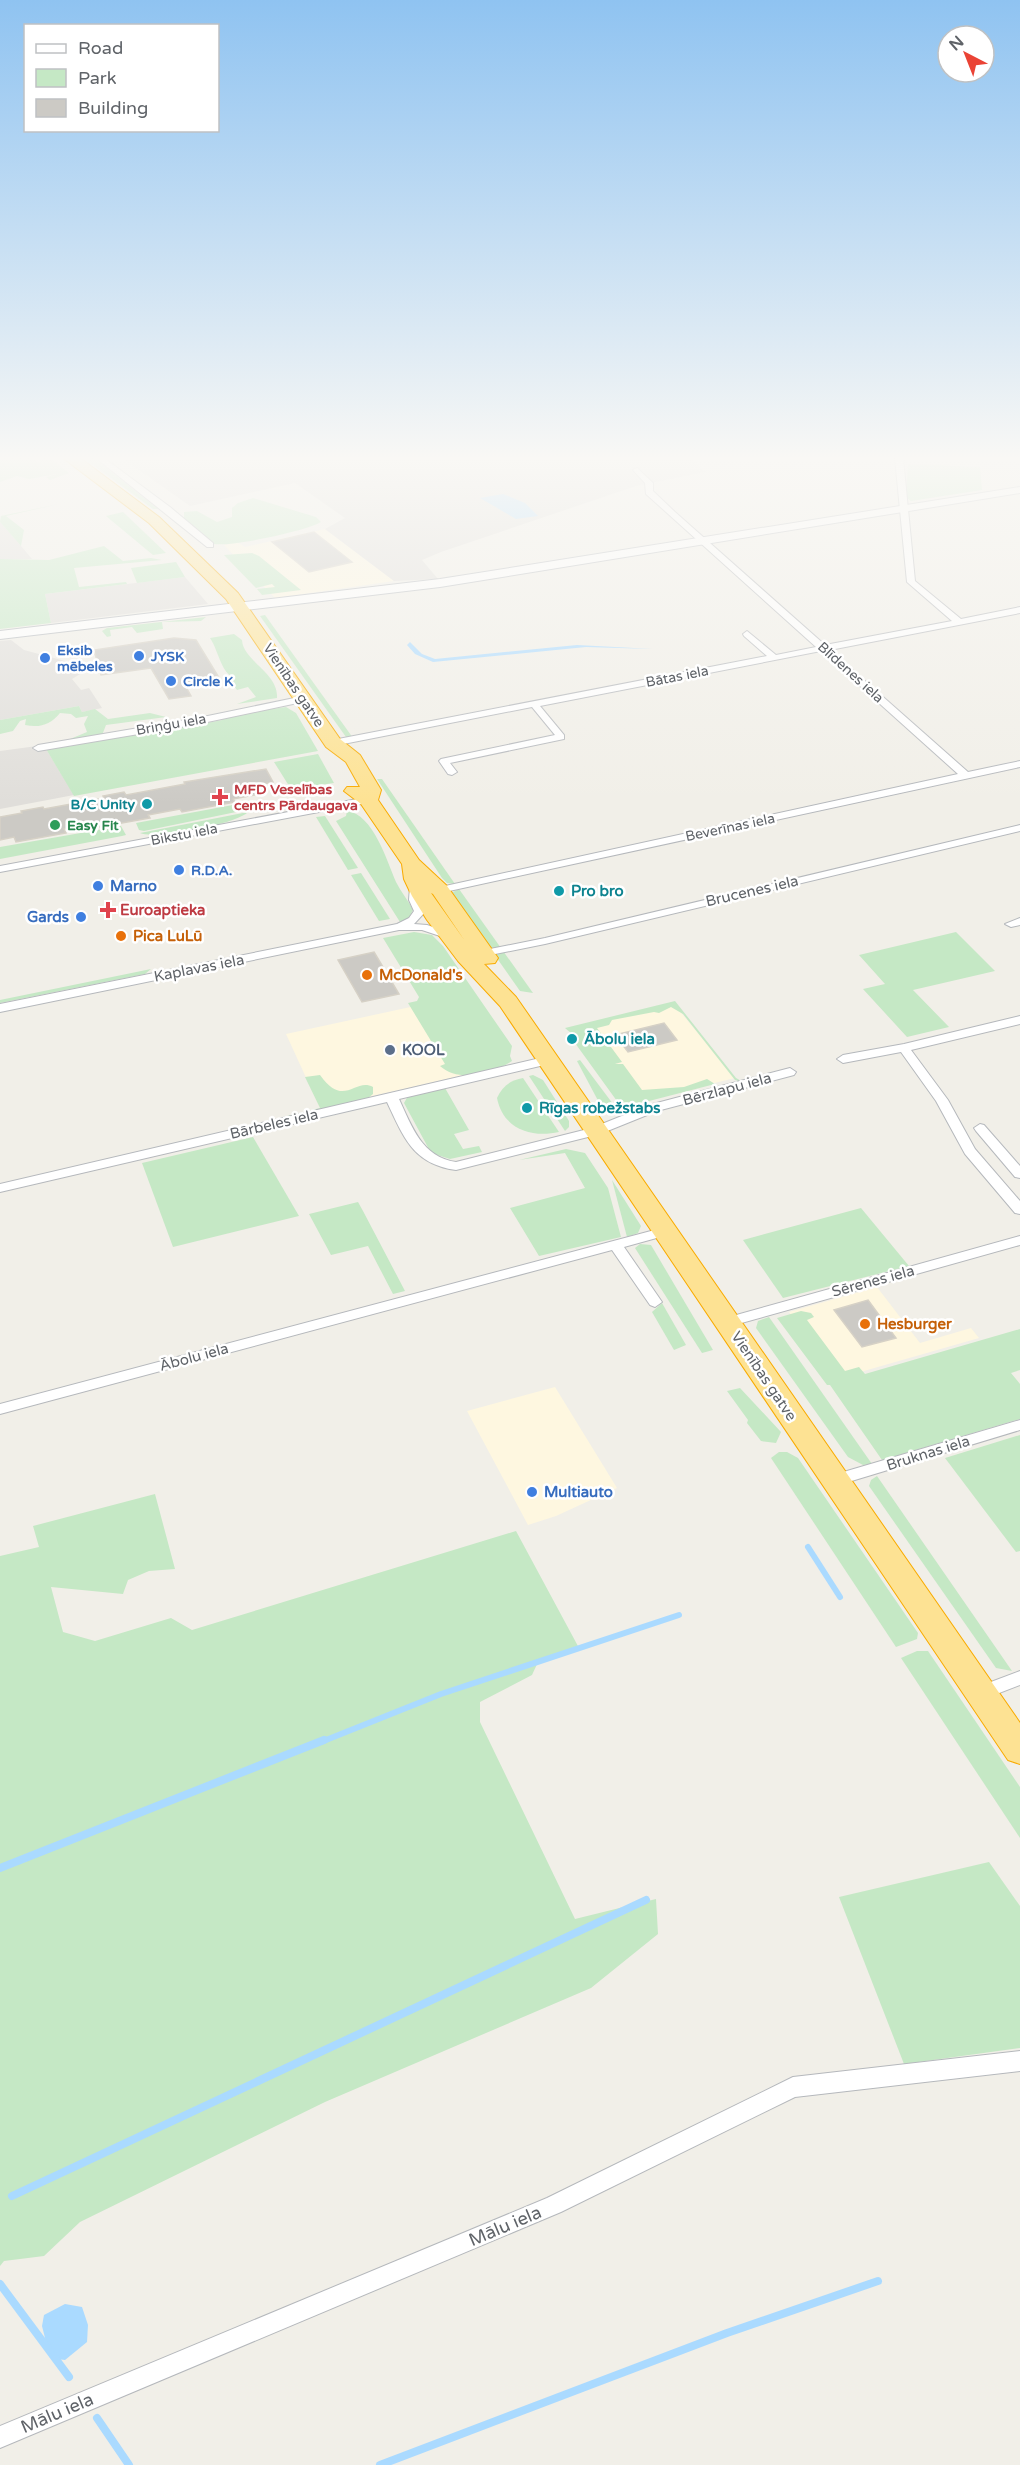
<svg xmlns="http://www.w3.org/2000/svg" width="1020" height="2465" font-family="'Varela Round',sans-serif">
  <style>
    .commercial { fill: #fef7e0 }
    .industrial { fill: #e0deda }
    .green { fill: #c5e8c5 }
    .water { fill: #aadaff }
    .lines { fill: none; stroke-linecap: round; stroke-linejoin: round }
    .stream-far1 { stroke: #aadaff; stroke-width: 6 }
    .stream { stroke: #aadaff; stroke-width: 8 }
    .building { fill: #cccac5; stroke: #d6d1c6; stroke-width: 1.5 }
    .street-casing { stroke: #b5b8bc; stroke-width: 2 }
    .secondary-casing { stroke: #b6babf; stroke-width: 2 }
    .highway-casing { stroke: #f9ab00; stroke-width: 2 }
    .street { fill: #fff; fill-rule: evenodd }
    .secondary { fill: #fff; fill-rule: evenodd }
    .highway { fill: #fde293; fill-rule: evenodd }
    .shop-dot { fill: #3f7fe0; stroke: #fff; stroke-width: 2 }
    .health-dot { fill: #e0444e; stroke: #fff; stroke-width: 2 }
    .culture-dot { fill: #0f9aa8; stroke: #fff; stroke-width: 2 }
    .leisure-dot { fill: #2e9e5b; stroke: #fff; stroke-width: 2 }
    .food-dot { fill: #e8710a; stroke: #fff; stroke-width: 2 }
    .service-dot { fill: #5c6f8a; stroke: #fff; stroke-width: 2 }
    .labels { text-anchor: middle; stroke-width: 5; stroke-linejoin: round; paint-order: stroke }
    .far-shop-label { font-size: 14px; font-weight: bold; fill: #366cbe; stroke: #fff; text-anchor: start }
    .far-street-label { font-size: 14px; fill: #5f6368; stroke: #fff }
    .far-health-label { font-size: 14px; font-weight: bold; fill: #be3a42; stroke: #fff; text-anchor: start }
    .far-culture-label { font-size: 14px; font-weight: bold; fill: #0d838f; stroke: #fff; text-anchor: end }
    .far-leisure-label { font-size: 14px; font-weight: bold; fill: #27864d; stroke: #fff; text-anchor: start }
    .shop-label { font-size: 15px; font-weight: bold; fill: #366cbe; stroke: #fff; text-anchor: start }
    .culture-label { font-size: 15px; font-weight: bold; fill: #0d838f; stroke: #fff; text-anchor: start }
    .street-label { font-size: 15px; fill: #5f6368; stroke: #fff }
    .health-label { font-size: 15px; font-weight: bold; fill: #be3a42; stroke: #fff; text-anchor: start }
    .food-label { font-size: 15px; font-weight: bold; fill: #c56008; stroke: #fff; text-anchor: start }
    .service-label { font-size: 15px; font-weight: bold; fill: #4e5e75; stroke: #fff; text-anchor: start }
    .near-street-label { font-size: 18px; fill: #5f6368; stroke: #fff }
  </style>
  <rect width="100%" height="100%" fill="#f1efe8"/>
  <g class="commercial">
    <polygon points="325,529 394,581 275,598 224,545 237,542 245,547"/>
    <polygon points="452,998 498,1067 320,1108 286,1034"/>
    <polygon points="674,1004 735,1078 641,1101 585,1024"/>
    <polygon points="877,1287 920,1343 971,1328 979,1338 836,1379 789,1312"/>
    <polygon points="555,1387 617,1488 556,1516 528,1525 467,1411"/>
  </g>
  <g class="industrial">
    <polygon points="122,458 691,458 705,472 636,486 441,552 422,560 438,579 394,581 325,529 345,518 295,483 190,506"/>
    <polygon points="0,522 21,546 32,559 0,559"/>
    <polygon points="185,577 208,604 51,623 45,594"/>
    <polygon points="11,640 24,650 80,665 70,671 80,674 72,679 81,690 89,688 102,708 82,712 79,706 0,720 0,641"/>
    <polygon points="37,746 39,750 46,749 74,795 0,809 0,751"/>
  </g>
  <g class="green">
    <polygon points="0,458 31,458 44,465 38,458 50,458 69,473 50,480 46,477 57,474 29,479 17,476 0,482"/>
    <polygon points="84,458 94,458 158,509 153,509"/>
    <polygon points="908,464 980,467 982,490 911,501 906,497"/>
    <path d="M253 498 316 517 321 522C306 531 231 547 214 544L184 518V512L197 511 217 522 232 517V508L238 503Z"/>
    <polygon points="59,504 6,516 24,530 21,546 0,522 1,516"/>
    <polygon points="123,512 166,553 153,555 106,516"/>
    <polygon points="104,546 123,561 151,558 162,560 74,568 79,587 126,582 127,584 45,594 51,623 0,629 0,559 49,560"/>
    <polygon points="252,553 259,556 301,590 262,595 257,589 275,587 272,584 256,588 224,555"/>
    <polygon points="176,562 185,577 137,583 131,568"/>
    <polygon points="265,615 353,738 346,737 260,616"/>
    <polygon points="206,617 201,621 162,622 163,629 137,633 132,627 110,630 111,636 107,637 102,631 107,628"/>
    <path d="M234 634 242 640C243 661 279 673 277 698L237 704 256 697 248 687 237 690 230 681 232 677C220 669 219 652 210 638Z"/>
    <path d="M79 706 82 712 95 709 108 719 150 713 166 717 106 725 101 738C141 731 183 729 222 720V716L286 707 296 713 318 751 74 796 46 749 87 732 84 724 88 716 76 718 71 714 60 713C50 725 40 728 25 725L26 719 20 721 13 731 0 734V720Z"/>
    <polygon points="318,754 334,783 291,789 274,762"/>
    <polygon points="377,779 382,779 455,884 447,883 442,878"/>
    <polygon points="238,804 243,808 241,811 144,831 139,830 136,823"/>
    <path d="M347 811C373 814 387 861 396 882 401 892 408 900 413 910L409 918 400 922 336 821 346 816Z"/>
    <path d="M248 812C237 824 154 840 140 833Z"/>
    <polygon points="325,816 358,868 348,870 316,817"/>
    <polygon points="121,826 126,835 122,836 0,859 0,847"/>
    <polygon points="361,873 390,919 379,921 351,875"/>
    <polygon points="459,889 533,993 520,991 451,893"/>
    <path d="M414 932 432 935 443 946 512 1046 510 1056 512 1061C492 1074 459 1083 440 1066L445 1064 408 1003 417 1001 419 997 383 938Z"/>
    <polygon points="956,932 995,971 913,990 949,1027 907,1037 863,989 885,984 859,955"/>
    <polygon points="151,969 145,974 0,1003 0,1000"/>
    <polygon points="675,1001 736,1078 743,1082 735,1080 683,1014 671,1007 659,1013 654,1012 612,1020 609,1025 597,1028 622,1062 615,1064 623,1064 642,1090 684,1087 707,1079 715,1084 622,1108 575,1043 578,1039 565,1028"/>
    <polygon points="580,1060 619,1112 611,1114 603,1110 577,1061"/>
    <path d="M320 1075C344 1109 355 1077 373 1087V1094L368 1098 297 1116 283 1117 320 1108 305 1077Z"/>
    <polygon points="533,1075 543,1080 569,1121 569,1127 565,1131 529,1076"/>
    <path d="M523 1078 559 1132C531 1138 503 1129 497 1098 502 1087 510 1080 523 1078Z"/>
    <polygon points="445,1088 469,1130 454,1134 463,1149 479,1146 482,1152 450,1159 431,1153 404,1103 408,1096"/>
    <polygon points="253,1137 299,1216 173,1247 142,1163"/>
    <polygon points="566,1149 585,1153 608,1188 621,1237 539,1256 510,1208 585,1188 565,1153 519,1160"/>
    <polygon points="612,1180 641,1226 638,1233 627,1237"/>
    <polygon points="358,1202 363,1211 405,1291 393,1294 368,1246 331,1255 309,1214"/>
    <polygon points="861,1208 909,1266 783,1298 743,1240"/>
    <polygon points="640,1244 651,1245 713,1350 702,1353 635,1248"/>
    <polygon points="662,1303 686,1345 674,1350 652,1312"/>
    <polygon points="801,1311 811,1313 814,1317 807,1320 845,1371 859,1367 865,1374 1020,1329 1020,1370 1011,1373 1020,1384 1020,1419 882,1460 830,1385 827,1385 777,1318"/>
    <polygon points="769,1317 872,1464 863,1465 848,1457 756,1328 758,1321"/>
    <polygon points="740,1388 781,1432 776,1443 761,1441 747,1423 748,1420 727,1391"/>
    <polygon points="1020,1435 1020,1551 1016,1552 945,1458"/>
    <polygon points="779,1452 787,1452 798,1458 918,1633 917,1639 896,1647 771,1458"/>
    <polygon points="877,1476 1012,1671 996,1668 869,1486 871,1480"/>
    <polygon points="155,1494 175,1569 149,1571 128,1580 123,1594 51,1587 63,1632 95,1641 171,1618 192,1630 516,1531 579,1648 538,1662 532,1675 480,1702 480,1722 575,1919 656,1899 658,1934 591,1988 325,2102 80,2222 44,2256 4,2261 0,2266 0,1556 39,1547 33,1526"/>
    <polygon points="917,1651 928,1651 1020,1787 1020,1838 901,1658"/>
    <polygon points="989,1862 1020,1906 1020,2048 904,2064 839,1897"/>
  </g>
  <g class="water">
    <polygon points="503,494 525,503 538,516 516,519 480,498"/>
    <polygon points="410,642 422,654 435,659 577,645 653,649 586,647 433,662 415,654 407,645"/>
    <polygon points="65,2304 82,2307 88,2325 87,2342 65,2360 50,2358 42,2326 44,2315"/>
  </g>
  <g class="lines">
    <g class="stream-far1">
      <polyline points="808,1547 840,1597"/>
      <polyline points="321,1742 441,1694 679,1615"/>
    </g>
    <g class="stream">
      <polyline points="0,1868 324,1740"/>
      <polyline points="12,2196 646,1900"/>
      <polyline points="0,2284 69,2377"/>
      <polyline points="97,2418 129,2465"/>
      <polyline points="380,2465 727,2333 878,2281"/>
    </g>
  </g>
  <g class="building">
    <polygon points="314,532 352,562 309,572 272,542"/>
    <polygon points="174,638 196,640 221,681 186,687 191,696 169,699 151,668 101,675 94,650"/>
    <polygon points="266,769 273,782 259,785 265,793 233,799 235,802 182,812 180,809 148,815 150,818 100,827 98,822 64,829 66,833 16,842 14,837 0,840 0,817 22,813 21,811 43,807 44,809 104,798 103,796 124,792 126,795 185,784 184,782"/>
    <polygon points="374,952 399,994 362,1002 338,960"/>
    <polygon points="664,1023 677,1040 628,1052 615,1035"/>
    <polygon points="868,1300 896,1338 862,1347 834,1310"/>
  </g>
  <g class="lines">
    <defs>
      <g id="street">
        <polygon points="96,458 104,458 170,507 213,543 213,547 207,547"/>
        <polygon points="895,458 903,458 915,581 961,619 1020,607 1020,613 830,650 968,772 1020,761 1020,767 440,893 435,890 436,888 958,774 821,651 540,706 564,735 564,739 450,763 457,772 452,775 448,774 439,761 441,759 555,735 532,707 333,746 328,743 333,740 767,656 744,636 743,634 747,631 776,655 816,647 646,494 645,483 633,470 637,468 653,483 653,491 675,512 825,645 952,621 907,582"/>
        <polygon points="304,696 307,697 307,701 198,724 38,751 33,748 38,745 198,718"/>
        <polygon points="368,797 373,800 372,802 0,872 0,866"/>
        <polygon points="1020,825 1020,831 545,944 485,956 479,953 485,950 545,938"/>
        <polygon points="415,883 420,886 419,900 426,911 414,924 427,925 454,934 454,938 446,938 422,930 399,930 0,1012 0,1004 397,924 409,918 414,911 409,900 410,886"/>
        <polygon points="1020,918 1020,925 1011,927 1005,924"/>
        <polygon points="1020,1016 1020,1024 911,1050 948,1100 975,1149 1020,1201 1020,1214 1015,1213 965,1154 936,1101 901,1052 843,1063 837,1059 843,1055 904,1044"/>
        <path d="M549 1056 553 1057 555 1060 553 1063 399 1099C412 1127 422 1157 456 1162L592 1128 649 1105 790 1068 796 1072 794 1075 657 1111 600 1134 456 1170C413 1164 404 1138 387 1102L0 1192V1184Z"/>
        <polygon points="980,1124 984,1125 1020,1166 1020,1178 1015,1177 976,1131 974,1128"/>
        <polygon points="666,1227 671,1228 673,1231 671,1234 624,1247 662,1302 655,1307 650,1305 612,1250 0,1414 0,1404"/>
        <polygon points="1020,1236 1020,1245 727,1327 720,1322 722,1319"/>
        <polygon points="1020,1420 1020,1430 835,1486 830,1484 827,1480 830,1476"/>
        <polygon points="1020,1671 1020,1685 981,1700 975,1698 972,1693 975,1688"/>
        <polygon points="1020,2051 1020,2071 795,2097 561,2212 0,2448 0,2426 547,2198 793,2077"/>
      </g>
      <polygon id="secondary" points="1020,487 1020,493 440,587 0,639 0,631 440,579"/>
      <path id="highway" d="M63 458H80L159 517 238 593 340 739 360 755 381 790 378 800 419 860 447 886 498 958 495 963 484 964 516 997 1020 1723V1764L1008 1760 500 1006 458 961 427 920 412 896 404 879 402 864 361 804 344 791 347 787H360L346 762 326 747 226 599 149 523ZM431 893 433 894 465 941Z"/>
    </defs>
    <use href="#street" class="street-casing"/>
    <use href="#secondary" class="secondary-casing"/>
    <use href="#highway" class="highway-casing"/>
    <use href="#street" class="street"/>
    <use href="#secondary" class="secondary"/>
    <use href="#highway" class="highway"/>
  </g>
  <linearGradient id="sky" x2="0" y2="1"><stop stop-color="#8fc3f1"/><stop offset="0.57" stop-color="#f9f8f5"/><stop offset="1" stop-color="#f9f8f5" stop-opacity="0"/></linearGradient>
  <rect width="1020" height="804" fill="url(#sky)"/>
  <g class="shop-dot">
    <circle cx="139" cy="656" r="6"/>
    <circle cx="45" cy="658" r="6"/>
    <circle cx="171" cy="681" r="6"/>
    <circle cx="179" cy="870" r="6"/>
    <circle cx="98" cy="886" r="6"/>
    <circle cx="81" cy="917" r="6"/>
    <circle cx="532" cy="1492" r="6"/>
  </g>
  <g class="health-dot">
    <path d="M217 788h6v6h6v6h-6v6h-6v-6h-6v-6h6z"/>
    <path d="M105 901h6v6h6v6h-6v6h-6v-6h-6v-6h6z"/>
  </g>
  <g class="culture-dot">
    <circle cx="147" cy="804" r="6"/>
    <circle cx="559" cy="891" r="6"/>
    <circle cx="572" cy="1039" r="6"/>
    <circle cx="527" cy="1108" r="6"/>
  </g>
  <circle class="leisure-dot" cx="55" cy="825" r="6"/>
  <g class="food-dot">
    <circle cx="121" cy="936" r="6"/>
    <circle cx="367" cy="975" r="6"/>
    <circle cx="865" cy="1324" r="6"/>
  </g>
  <circle class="service-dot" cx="390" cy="1050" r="6"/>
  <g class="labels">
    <g class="far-shop-label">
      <text x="57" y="655">Eksib<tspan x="57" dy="16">mēbeles</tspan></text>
      <text x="151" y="661">JYSK</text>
      <text x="183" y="686">Circle K</text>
      <text x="191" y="875">R.D.A.</text>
    </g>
    <g class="far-street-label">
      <text transform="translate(851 672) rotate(42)" y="5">Blīdenes iela</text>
      <text transform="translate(677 676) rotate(-11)" y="5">Bātas iela</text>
      <text transform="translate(294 685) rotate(56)" y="5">Vienības gatve</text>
      <text transform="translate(171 724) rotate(-10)" y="5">Briņģu iela</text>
      <text transform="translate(730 827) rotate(-12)" y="5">Beverīnas iela</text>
      <text transform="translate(184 834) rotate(-11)" y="5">Bikstu iela</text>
    </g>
    <g class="far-health-label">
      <text x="234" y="794">MFD Veselības<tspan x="234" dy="16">centrs Pārdaugava</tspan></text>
    </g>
    <g class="far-culture-label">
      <text x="135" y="809">B/C Unity</text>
    </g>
    <g class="far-leisure-label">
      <text x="67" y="830">Easy Fit</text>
    </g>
    <g class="shop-label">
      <text x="110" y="891">Marno</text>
      <text x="69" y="922" text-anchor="end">Gards</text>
      <text x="544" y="1497">Multiauto</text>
    </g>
    <g class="culture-label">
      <text x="571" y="896">Pro bro</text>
      <text x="584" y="1044">Ābolu iela</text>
      <text x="539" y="1113">Rīgas robežstabs</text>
    </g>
    <g class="street-label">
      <text transform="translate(752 891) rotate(-13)" y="5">Brucenes iela</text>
      <text transform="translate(199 968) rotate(-11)" y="5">Kaplavas iela</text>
      <text transform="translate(727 1089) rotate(-15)" y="5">Bērzlapu iela</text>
      <text transform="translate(274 1124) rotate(-13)" y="5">Bārbeles iela</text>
      <text transform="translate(873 1281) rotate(-15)" y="5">Sērenes iela</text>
      <text transform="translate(194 1357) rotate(-15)" y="5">Ābolu iela</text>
      <text transform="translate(764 1376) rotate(56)" y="5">Vienības gatve</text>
      <text transform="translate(928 1453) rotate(-17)" y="5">Bruknas iela</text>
    </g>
    <g class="health-label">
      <text x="120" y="915">Euroaptieka</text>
    </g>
    <g class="food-label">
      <text x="133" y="941">Pica LuLū</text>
      <text x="379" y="980">McDonald's</text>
      <text x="877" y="1329">Hesburger</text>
    </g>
    <g class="service-label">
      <text x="402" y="1055">KOOL</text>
    </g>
    <g class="near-street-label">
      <text transform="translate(505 2226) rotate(-23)" y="6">Mālu iela</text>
      <text transform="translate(57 2413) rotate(-23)" y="6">Mālu iela</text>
    </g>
  </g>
  <rect x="24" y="24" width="195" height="108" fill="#ffffff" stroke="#bfc1c3" stroke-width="1.5"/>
  <rect x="36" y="44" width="30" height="9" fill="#ffffff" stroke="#bfc1c3" stroke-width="1.5"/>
  <text x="78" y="54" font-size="18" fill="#5f6368">Road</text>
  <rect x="36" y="69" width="30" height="18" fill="#c5e8c5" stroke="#bfc1c3" stroke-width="1.5"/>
  <text x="78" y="84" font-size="18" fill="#5f6368">Park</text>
  <rect x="36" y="99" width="30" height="18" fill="#cccac5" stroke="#bfc1c3" stroke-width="1.5"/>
  <text x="78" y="114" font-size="18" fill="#5f6368">Building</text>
  <g transform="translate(966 54) rotate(318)"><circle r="28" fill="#ffffff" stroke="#bfc1c3" stroke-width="1.5"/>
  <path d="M0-4.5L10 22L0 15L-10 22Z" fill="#ea4335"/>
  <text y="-9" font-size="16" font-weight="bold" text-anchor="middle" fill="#5f6368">N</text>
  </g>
</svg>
